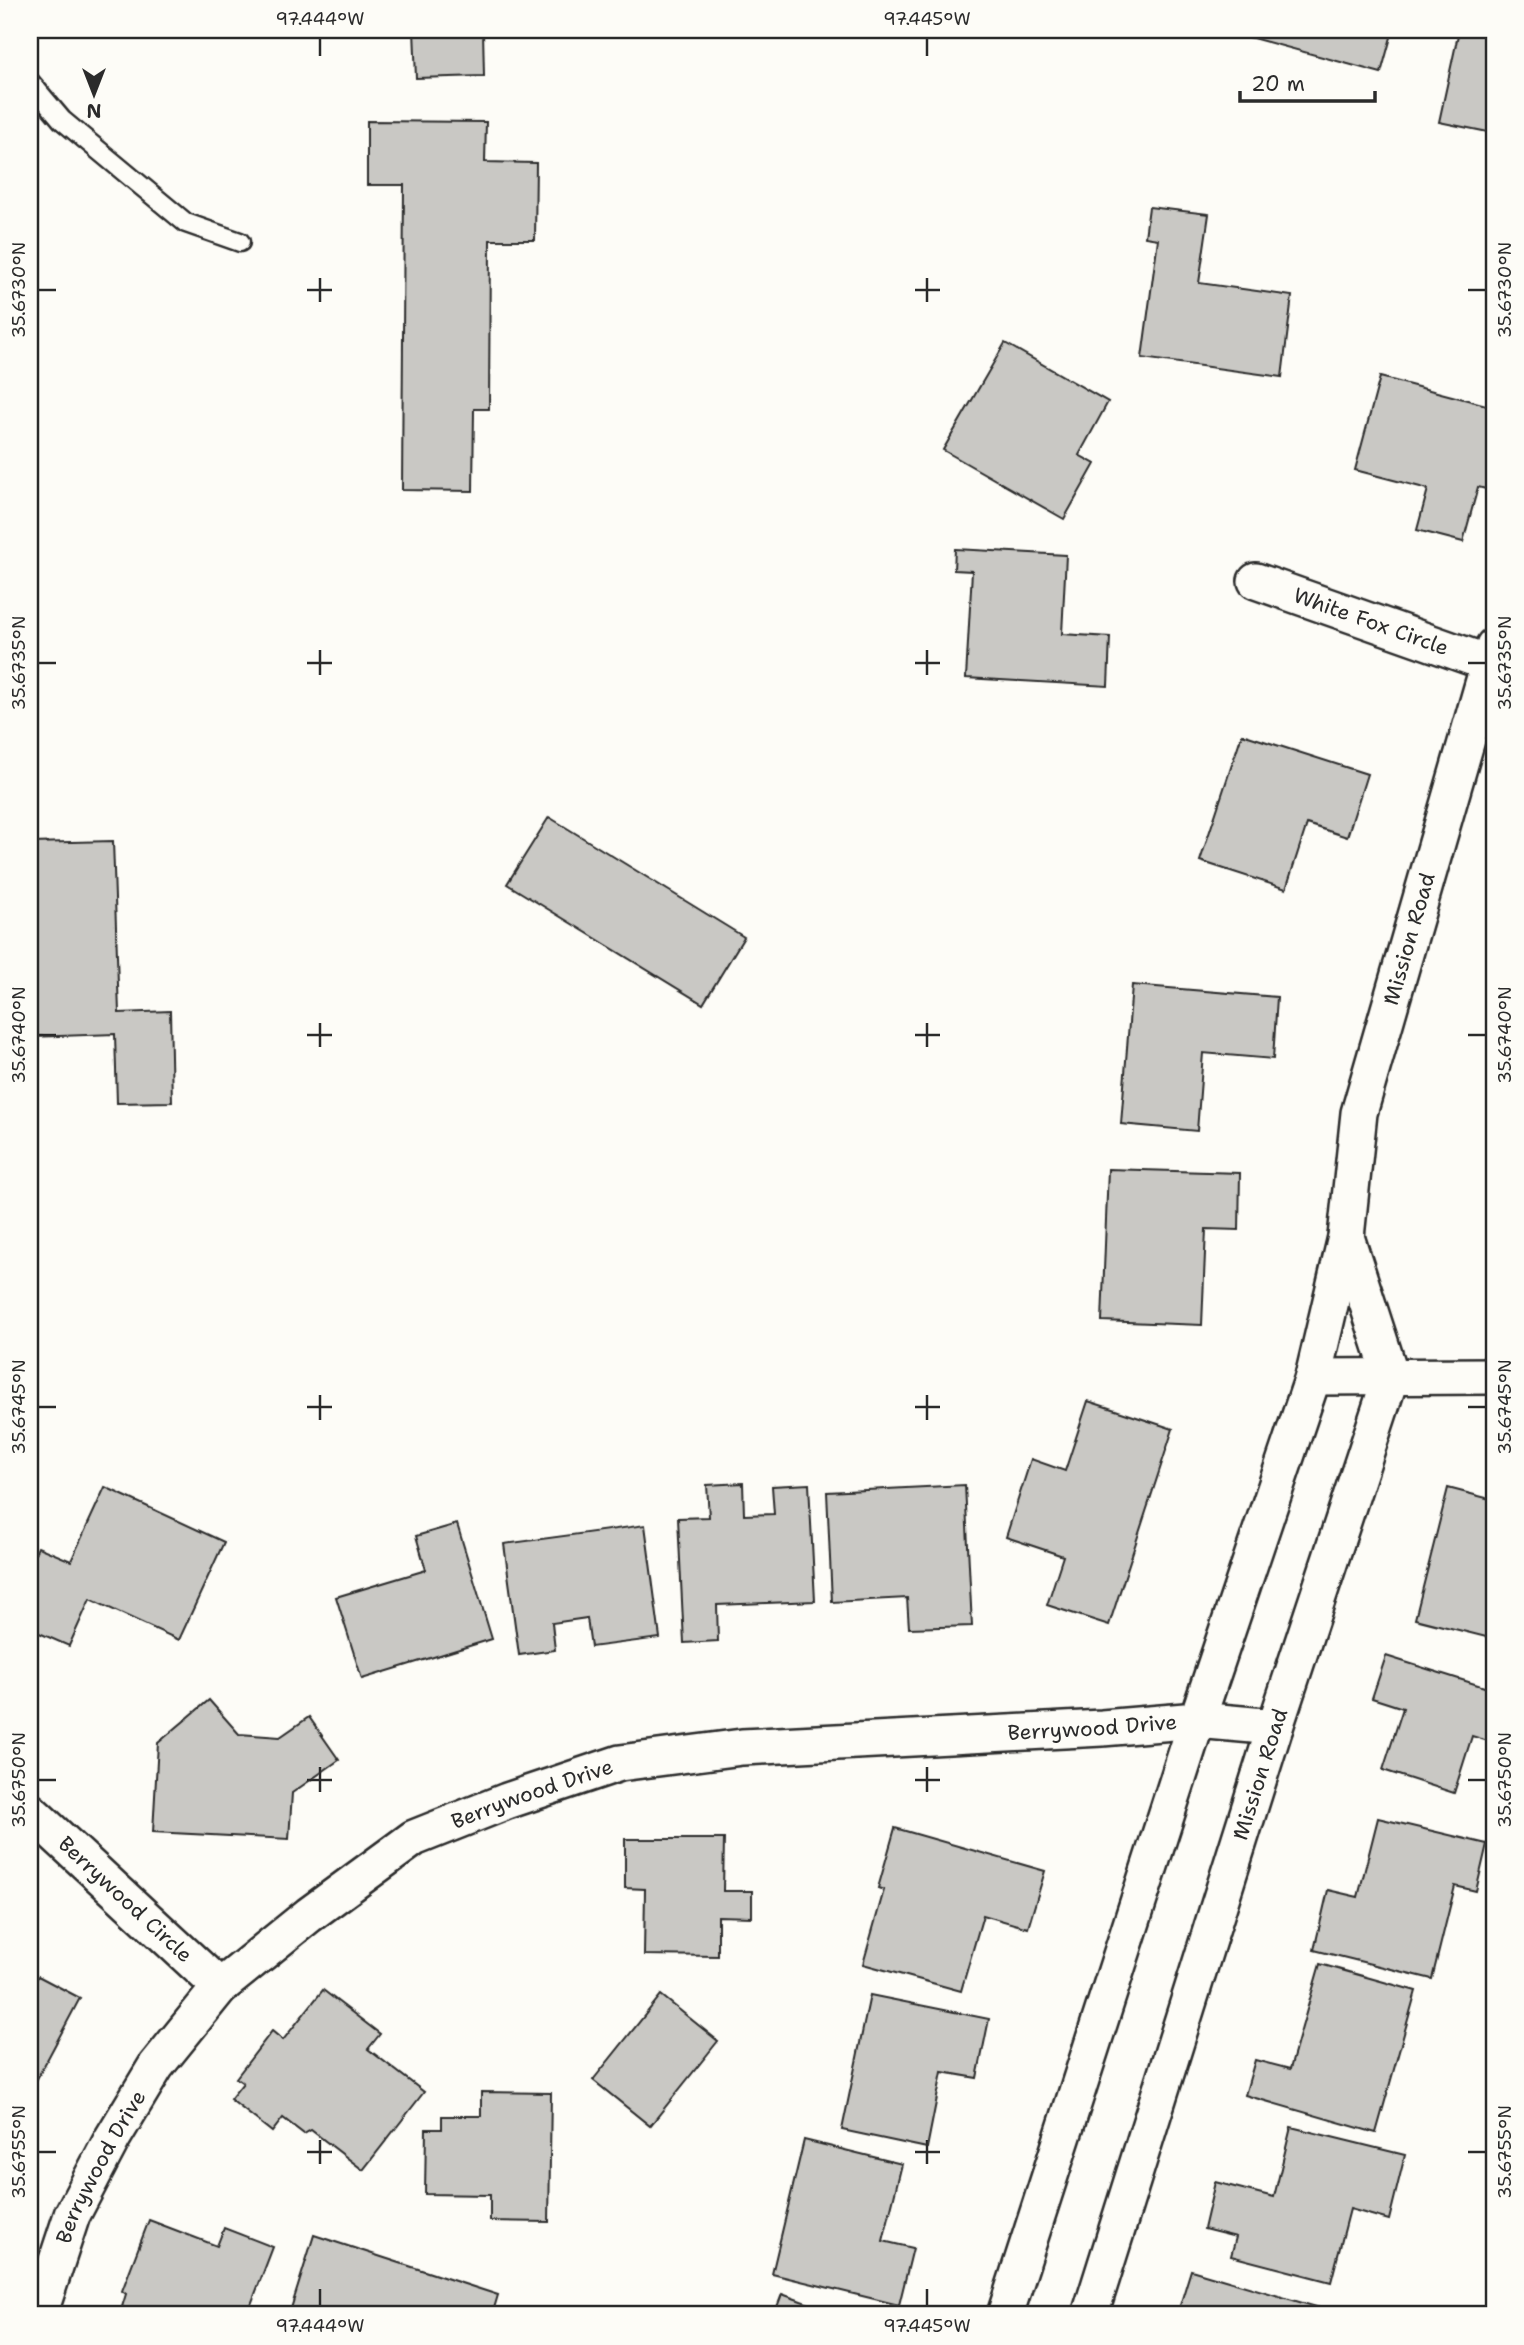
<svg xmlns="http://www.w3.org/2000/svg" width="1524" height="2345" font-family="'Shantell Sans',sans-serif">
  <style>
    .building { fill: #c9c8c4; stroke: #2b2b2b; stroke-width: 2 }
    .lines { fill: none; stroke-linecap: round; stroke-linejoin: round }
    .lane-casing { stroke: #2b2b2b; stroke-width: 23 }
    .street-casing { stroke: #2b2b2b; stroke-width: 40 }
    .lane { stroke: #fdfcf7; stroke-width: 18 }
    .street { stroke: #fdfcf7; stroke-width: 35 }
    .ticks { fill: none; stroke: #2b2b2b; stroke-width: 2.5 }
    .labels { text-anchor: middle; stroke-width: 5; stroke-linejoin: round; paint-order: stroke }
    .street-label { font-size: 21px; fill: #2b2b2b; stroke: #fdfcf7 }
    .neatline { fill: none; stroke: #2b2b2b; stroke-width: 2.5 }
    .ticks-label { font-size: 18px; text-anchor: middle; fill: #2b2b2b }
  </style>
  <rect width="100%" height="100%" fill="#fdfcf7"/>
  <filter id="ink" filterUnits="userSpaceOnUse"><feTurbulence type="fractalNoise" baseFrequency=".0143" numOctaves="2"/><feDisplacementMap in="SourceGraphic" scale="14" xChannelSelector="R" yChannelSelector="G"/><feConvolveMatrix kernelMatrix="1 2 1 2 8 2 1 2 1" color-interpolation-filters="sRGB"/></filter>
  <g filter="url(#ink)">
    <g class="building">
      <polygon points="414,30 483,30 484,76 416,78"/>
      <polygon points="1251,30 1393,30 1381,73 1249,37"/>
      <polygon points="1459,30 1494,30 1494,103 1488,132 1439,122"/>
      <polygon points="367,121 486,122 485,162 536,163 535,240 490,240 489,409 474,409 473,491 402,490 404,185 367,185"/>
      <polygon points="1149,207 1209,214 1199,283 1292,296 1282,377 1142,358 1158,239 1145,237"/>
      <polygon points="1005,343 1108,402 1079,455 1095,464 1064,519 943,450"/>
      <polygon points="1380,377 1494,407 1494,491 1478,487 1463,542 1417,530 1428,489 1355,470"/>
      <polygon points="955,549 1066,555 1062,634 1110,637 1108,686 966,678 972,571 954,570"/>
      <polygon points="1242,734 1367,774 1347,837 1307,824 1286,889 1200,861"/>
      <polygon points="549,817 744,937 703,1004 507,884"/>
      <polygon points="113,841 119,1013 170,1011 172,1102 117,1103 115,1034 31,1037 30,843"/>
      <polygon points="1132,985 1277,997 1273,1059 1203,1053 1197,1131 1121,1124"/>
      <rect x="1491" y="1139" width="3" height="124"/>
      <polygon points="1108,1169 1240,1173 1239,1230 1206,1229 1202,1325 1102,1321"/>
      <polygon points="1088,1401 1173,1429 1109,1625 1047,1605 1063,1556 1006,1537 1031,1459 1065,1471"/>
      <polygon points="743,1483 744,1515 774,1514 772,1486 809,1484 815,1601 717,1605 718,1641 684,1643 678,1518 709,1517 707,1485"/>
      <polygon points="965,1485 972,1626 909,1628 907,1598 832,1602 827,1492"/>
      <polygon points="105,1487 224,1542 179,1640 90,1599 69,1646 30,1629 30,1564 38,1547 71,1561"/>
      <polygon points="1448,1488 1494,1500 1494,1639 1415,1619"/>
      <polygon points="457,1524 492,1639 362,1679 336,1597 426,1570 416,1536"/>
      <polygon points="645,1525 660,1638 591,1647 587,1618 552,1623 555,1650 519,1655 504,1544"/>
      <polygon points="1386,1656 1494,1690 1494,1743 1472,1736 1454,1793 1383,1770 1403,1708 1372,1698"/>
      <polygon points="209,1700 239,1734 280,1737 309,1717 339,1760 292,1793 289,1839 153,1832 158,1743"/>
      <polygon points="1378,1818 1487,1844 1476,1891 1455,1886 1432,1979 1314,1950 1328,1890 1358,1897"/>
      <polygon points="895,1828 1045,1871 1028,1928 983,1915 961,1991 863,1964 884,1890 878,1888"/>
      <polygon points="625,1839 724,1839 723,1891 752,1891 752,1917 718,1916 718,1956 644,1955 645,1889 625,1888"/>
      <polygon points="1320,1964 1416,1991 1376,2133 1245,2095 1255,2060 1290,2069"/>
      <polygon points="38,1976 80,1998 30,2092 30,1992"/>
      <polygon points="323,1990 380,2034 368,2049 424,2092 363,2170 311,2130 304,2134 283,2118 272,2132 230,2099 243,2083 236,2078 272,2031 283,2040"/>
      <polygon points="661,1995 718,2041 650,2126 593,2080"/>
      <polygon points="870,1995 989,2019 977,2078 942,2072 927,2148 842,2130"/>
      <polygon points="481,2092 551,2093 549,2222 490,2221 490,2195 425,2194 426,2129 442,2129 442,2116 481,2116"/>
      <polygon points="1291,2127 1405,2155 1389,2220 1350,2209 1331,2282 1231,2256 1236,2237 1204,2229 1215,2182 1274,2197"/>
      <polygon points="804,2140 902,2164 883,2241 913,2248 899,2305 772,2274"/>
      <polygon points="149,2220 217,2246 224,2228 273,2247 247,2315 144,2315 122,2307 126,2294 122,2291"/>
      <polygon points="314,2235 498,2295 492,2315 289,2315"/>
      <polygon points="1191,2270 1330,2311 1329,2315 1177,2315"/>
      <polygon points="782,2294 839,2315 774,2315"/>
    </g>
    <g class="lines">
      <defs>
        <polyline id="lane" points="30,82 62,120 186,223 240,242"/>
        <g id="street">
          <path id="s1" d="M1256 581 1488 663"/>
          <polyline points="1313,1377 1494,1376"/>
          <path id="s2" d="M30 1811 220 1987"/>
          <path id="s3" d="M39 2315 72 2215 112 2139 156 2066 220 1987 309 1915 414 1838 507 1801 620 1763 742 1747 1102 1728 1197 1720 1275 1727"/>
          <path id="s4" d="M1005 2315 1197 1720 1313 1377 1346 1237 1359 1113 1494 646"/>
          <path id="s5" d="M1090 2315 1275 1727 1391 1376 1346 1237"/>
        </g>
      </defs>
      <use href="#lane" class="lane-casing"/>
      <use href="#street" class="street-casing"/>
      <use href="#lane" class="lane"/>
      <use href="#street" class="street"/>
    </g>
  </g>
  <path class="ticks" d="M320 38V56M927 38V56M320 278V302M927 278V302M38 290H56M307 290H332M915 290H940M1468 290H1486M320 650V675M927 650V675M38 663H56M307 663H332M915 663H940M1468 663H1486M320 1023V1047M927 1023V1047M38 1035H56M307 1035H332M915 1035H940M1468 1035H1486M320 1395V1420M927 1395V1420M38 1407H56M307 1407H332M915 1407H940M1468 1407H1486M320 1767V1792M927 1767V1792M38 1780H56M307 1780H332M915 1780H940M1468 1780H1486M320 2140V2164M927 2140V2164M38 2152H56M307 2152H332M915 2152H940M1468 2152H1486M320 2289V2306M927 2289V2306"/>
  <g class="labels">
    <g class="street-label">
      <text dy="7" stroke="none"><textPath href="#s1" startOffset="122">White Fox Circle</textPath></text>
      <text dy="7" stroke="none"><textPath href="#s4" startOffset="1437">Mission Road</textPath></text>
      <text dy="7" stroke="none"><textPath href="#s3" startOffset="1316">Berrywood Drive</textPath></text>
      <text dy="7" stroke="none"><textPath href="#s5" startOffset="567">Mission Road</textPath></text>
      <text dy="7" stroke="none"><textPath href="#s3" startOffset="749">Berrywood Drive</textPath></text>
      <text dy="7" stroke="none"><textPath href="#s2" startOffset="130">Berrywood Circle</textPath></text>
      <text dy="7" stroke="none"><textPath href="#s3" startOffset="161">Berrywood Drive</textPath></text>
    </g>
  </g>
  <rect width="1524" height="2345" fill="none" stroke="#fdfcf7" stroke-width="77"/>
  <g transform="translate(94 94) rotate(180)" stroke="#fdfcf7" stroke-width="5" paint-order="stroke">
  <path d="M0-5L12 26L0 18L-12 26Z" fill="#2b2b2b"/>
  <text y="-10" font-size="19" font-weight="bold" text-anchor="middle" fill="#2b2b2b">N</text>
  </g>
  <path d="M1240 91v10h135v-10" fill="none" stroke="#2b2b2b" stroke-width="3.5"/>
  <text x="1251" y="91" font-size="21" fill="#2b2b2b" stroke="#fdfcf7" stroke-width="5" paint-order="stroke">20 m</text>
  <rect x="38" y="38" width="1448" height="2268" class="neatline"/>
  <g class="ticks-label">
    <text x="320" y="25">97.444°W</text>
    <text x="927" y="25">97.445°W</text>
    <text transform="translate(1505 290) rotate(-90)" y="6">35.6730°N</text>
    <text transform="translate(19 290) rotate(-90)" y="6">35.6730°N</text>
    <text transform="translate(1505 663) rotate(-90)" y="6">35.6735°N</text>
    <text transform="translate(19 663) rotate(-90)" y="6">35.6735°N</text>
    <text transform="translate(1505 1035) rotate(-90)" y="6">35.6740°N</text>
    <text transform="translate(19 1035) rotate(-90)" y="6">35.6740°N</text>
    <text transform="translate(1505 1407) rotate(-90)" y="6">35.6745°N</text>
    <text transform="translate(19 1407) rotate(-90)" y="6">35.6745°N</text>
    <text transform="translate(1505 1780) rotate(-90)" y="6">35.6750°N</text>
    <text transform="translate(19 1780) rotate(-90)" y="6">35.6750°N</text>
    <text transform="translate(1505 2152) rotate(-90)" y="6">35.6755°N</text>
    <text transform="translate(19 2152) rotate(-90)" y="6">35.6755°N</text>
    <text x="320" y="2332">97.444°W</text>
    <text x="927" y="2332">97.445°W</text>
  </g>
</svg>
